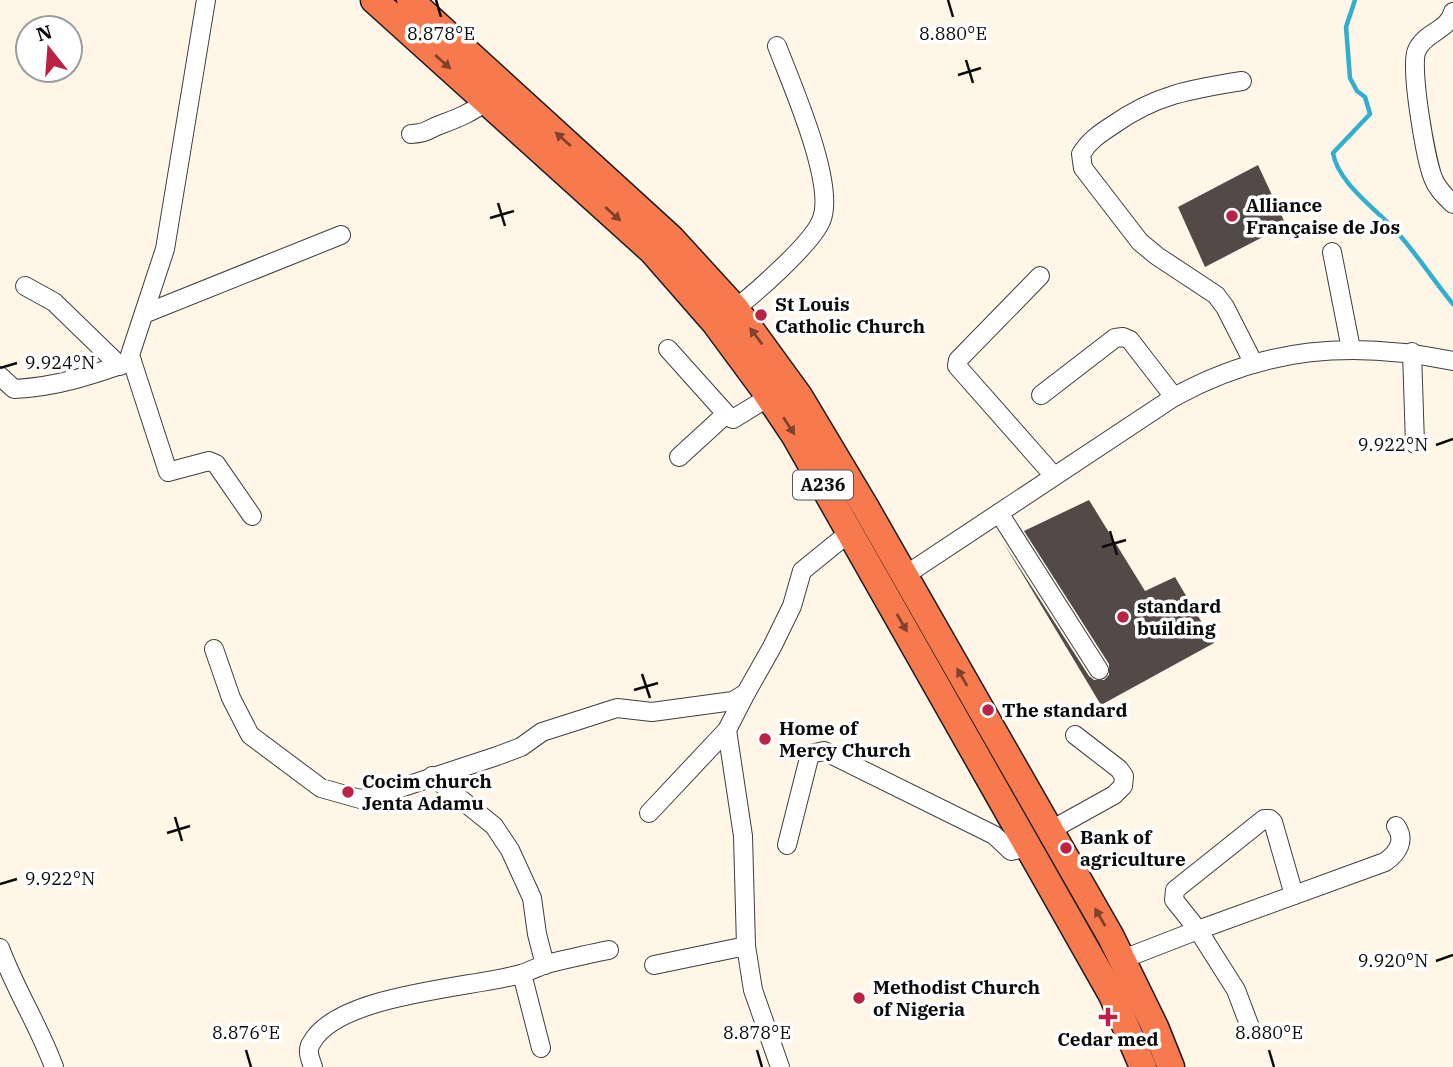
<svg xmlns="http://www.w3.org/2000/svg" width="1453" height="1067" font-family="'IBM Plex Serif',serif">
  <style>
    .lines { fill: none; stroke-linecap: round; stroke-linejoin: round }
    .stream { stroke: #32afcf; stroke-width: 4.5 }
    .building { fill: #534947 }
    .minor-casing { stroke: #3e3e3e; stroke-width: 20 }
    .highway-casing { stroke: #1c1c1c; stroke-width: 29 }
    .minor { stroke: #fff; stroke-width: 18 }
    .highway { stroke: #f77a4e; stroke-width: 26 }
    .oneway { fill: #81422c }
    .ticks { fill: none; stroke: #0b0b0b; stroke-width: 2.5 }
    .poi-dot { fill: #bc2146; stroke: #fff; stroke-width: 2.5 }
    .labels { text-anchor: middle; stroke-width: 7; stroke-linejoin: round; paint-order: stroke }
    .shield { fill: #fff; stroke: #545454; stroke-width: 2 }
    .shield-label { font-size: 18px; font-weight: bold; fill: #0b0b0b }
    .poi-label { font-size: 19px; font-weight: bold; fill: #0b0b0b; stroke: #fff; text-anchor: start }
    .ticks-label { font-size: 18px; text-anchor: middle; fill: #0b0b0b; stroke: #fff; stroke-width: 7; stroke-linejoin: round; paint-order: stroke }
  </style>
  <rect width="100%" height="100%" fill="#fff6e8"/>
  <g class="lines">
    <path class="stream" d="M1355 0 1346 27 1350 78 1357 91 1365 97 1370 114 1333 153C1338 183 1376 209 1396 231 1416 253 1434 281 1453 304"/>
  </g>
  <g class="building">
    <polygon points="1258,165 1286,225 1205,267 1178,207"/>
    <polygon points="1089,500 1145,591 1175,577 1214,643 1101,705 1003,542 1089,676 1094,680 1104,680 1109,675 1109,664 1024,531"/>
  </g>
  <g class="lines">
    <defs>
      <g id="minor">
        <polyline points="206,0 165,249 130,355 168,472 209,461 216,464 252,516"/>
        <path d="M1453 12C1448 31 1425 32 1417 50 1409 66 1426 160 1433 178 1437 189 1445 196 1453 204"/>
        <path d="M1242 81C1191 89 1155 95 1113 125 1099 134 1089 141 1081 154L1083 168 1140 242 1157 256 1216 295 1225 307 1253 362"/>
        <path d="M411 134C429 133 427 129 442 124 461 117 470 113 487 101"/>
        <polyline points="1332,252 1351,349"/>
        <polyline points="1040,276 958,360 957,366 1054,476"/>
        <polyline points="25,286 54,302 120,366"/>
        <polyline points="144,314 341,235"/>
        <path d="M727 315C750 298 811 245 821 221 837 186 791 83 777 46"/>
        <polyline points="668,349 729,417 733,419 769,397"/>
        <polyline points="1412,352 1415,444"/>
        <path d="M0 376 14 389C57 387 92 375 132 361"/>
        <polyline points="1041,395 1115,338 1123,337 1130,340 1174,397"/>
        <polyline points="679,457 726,414"/>
        <polyline points="999,513 1099,670"/>
        <path d="M904 576 1174 397C1265 347 1352 340 1453 361"/>
        <polyline points="214,649 231,698 250,735 321,788 360,799 382,794 497,756 521,747 542,732 617,708 652,712 733,701 746,693 772,647 792,606 802,571 850,532"/>
        <polyline points="727,730 743,836 746,946 753,990 780,1067"/>
        <polyline points="432,776 494,826 510,850 532,898 537,934 545,965"/>
        <polyline points="649,813 727,730 746,693"/>
        <polyline points="1051,830 1114,795 1123,786 1124,776 1119,769 1075,735"/>
        <polyline points="787,845 810,754 824,751 994,835 1011,851 1029,847"/>
        <path d="M0 948C15 989 39 1026 54 1067"/>
        <polyline points="1123,959 1198,930 1174,900 1175,890 1264,819 1270,819 1273,822 1294,895"/>
        <polyline points="654,965 746,946"/>
        <polyline points="522,974 541,1048"/>
        <path d="M1250 1027 1236 990 1198 930 1385 862C1398 853 1406 840 1396 826"/>
        <path d="M313 1067C310 1058 306 1050 312 1042 339 994 471 988 521 974 530 971 538 967 546 964 567 959 588 954 609 950"/>
      </g>
      <g id="highway">
        <polyline points="374,0 652,251 715,323 763,388 795,436 1112,995 1143,1067"/>
        <polyline points="410,0 671,238 735,308 799,396 866,508 1111,937 1155,1027 1171,1067"/>
      </g>
    </defs>
    <use href="#minor" class="minor-casing"/>
    <use href="#highway" class="highway-casing"/>
    <use href="#minor" class="minor"/>
    <use href="#highway" class="highway"/>
  </g>
  <defs><path id="oneway-solid" d="M-6-.8H1V-3.2L6.5 0L1 3.2V.8H-6Z" transform="scale(1.75)"/></defs>
  <g class="oneway">
    <use href="#oneway-solid" transform="translate(443 62) rotate(42)"/>
    <use href="#oneway-solid" transform="translate(563 139) rotate(-138)"/>
    <use href="#oneway-solid" transform="translate(613 214) rotate(42)"/>
    <use href="#oneway-solid" transform="translate(756 336) rotate(-127)"/>
    <use href="#oneway-solid" transform="translate(789 426) rotate(57)"/>
    <use href="#oneway-solid" transform="translate(902 623) rotate(60)"/>
    <use href="#oneway-solid" transform="translate(962 677) rotate(-120)"/>
    <use href="#oneway-solid" transform="translate(1100 917) rotate(-120)"/>
  </g>
  <path class="ticks" d="M436 0 441 17M948 0 953 17M966 60 973 83M958 75 981 68M498 203 505 226M490 218 514 211M0 368 17 363M1436 445 1453 439M1110 531 1117 555M1102 547 1126 540M642 674 650 698M634 690 658 683M175 817 182 841M167 833 190 826M0 884 17 879M1436 961 1453 955M246 1050 251 1067M757 1050 762 1067M1269 1050 1274 1067"/>
  <g class="poi-dot">
    <circle cx="1232" cy="216" r="7"/>
    <circle cx="761" cy="315" r="7"/>
    <circle cx="1123" cy="617" r="7"/>
    <circle cx="988" cy="710" r="7"/>
    <circle cx="765" cy="739" r="7"/>
    <circle cx="348" cy="792" r="7"/>
    <circle cx="1066" cy="848" r="7"/>
    <circle cx="859" cy="998" r="7"/>
    <path d="M1104.5 1006.5h7v7h7v7h-7v7h-7v-7h-7v-7h7z"/>
  </g>
  <g class="labels">
    <rect class="shield" x="793" y="470.5" width="60" height="29" rx="5"/>
    <g class="shield-label">
      <text x="823" y="491">A236</text>
    </g>
    <g class="poi-label">
      <text x="1246" y="212">Alliance<tspan x="1246" dy="22">Française de Jos</tspan></text>
      <text x="775" y="311">St Louis<tspan x="775" dy="22">Catholic Church</tspan></text>
      <text x="1137" y="613">standard<tspan x="1137" dy="22">building</tspan></text>
      <text x="1002" y="717">The standard</text>
      <text x="779" y="735">Home of<tspan x="779" dy="22">Mercy Church</tspan></text>
      <text x="362" y="788">Cocim church<tspan x="362" dy="22">Jenta Adamu</tspan></text>
      <text x="1080" y="844">Bank of<tspan x="1080" dy="22">agriculture</tspan></text>
      <text x="873" y="994">Methodist Church<tspan x="873" dy="22">of Nigeria</tspan></text>
      <text x="1108" y="1046" text-anchor="middle">Cedar med</text>
    </g>
  </g>
  <g class="ticks-label">
    <text x="441" y="40">8.878°E</text>
    <text x="953" y="40">8.880°E</text>
    <text x="60" y="369">9.924°N</text>
    <text x="1393" y="451">9.922°N</text>
    <text x="60" y="885">9.922°N</text>
    <text x="1393" y="967">9.920°N</text>
    <text x="246" y="1039">8.876°E</text>
    <text x="757" y="1039">8.878°E</text>
    <text x="1269" y="1039">8.880°E</text>
  </g>
  <g transform="translate(49 49) rotate(343)"><circle r="33" fill="#ffffff" stroke="#9d9d9d" stroke-width="2"/>
  <path d="M0-5L12 26L0 18L-12 26Z" fill="#bc2146"/>
  <text y="-10" font-size="19" font-weight="bold" text-anchor="middle" fill="#0b0b0b">N</text>
  </g>
</svg>
